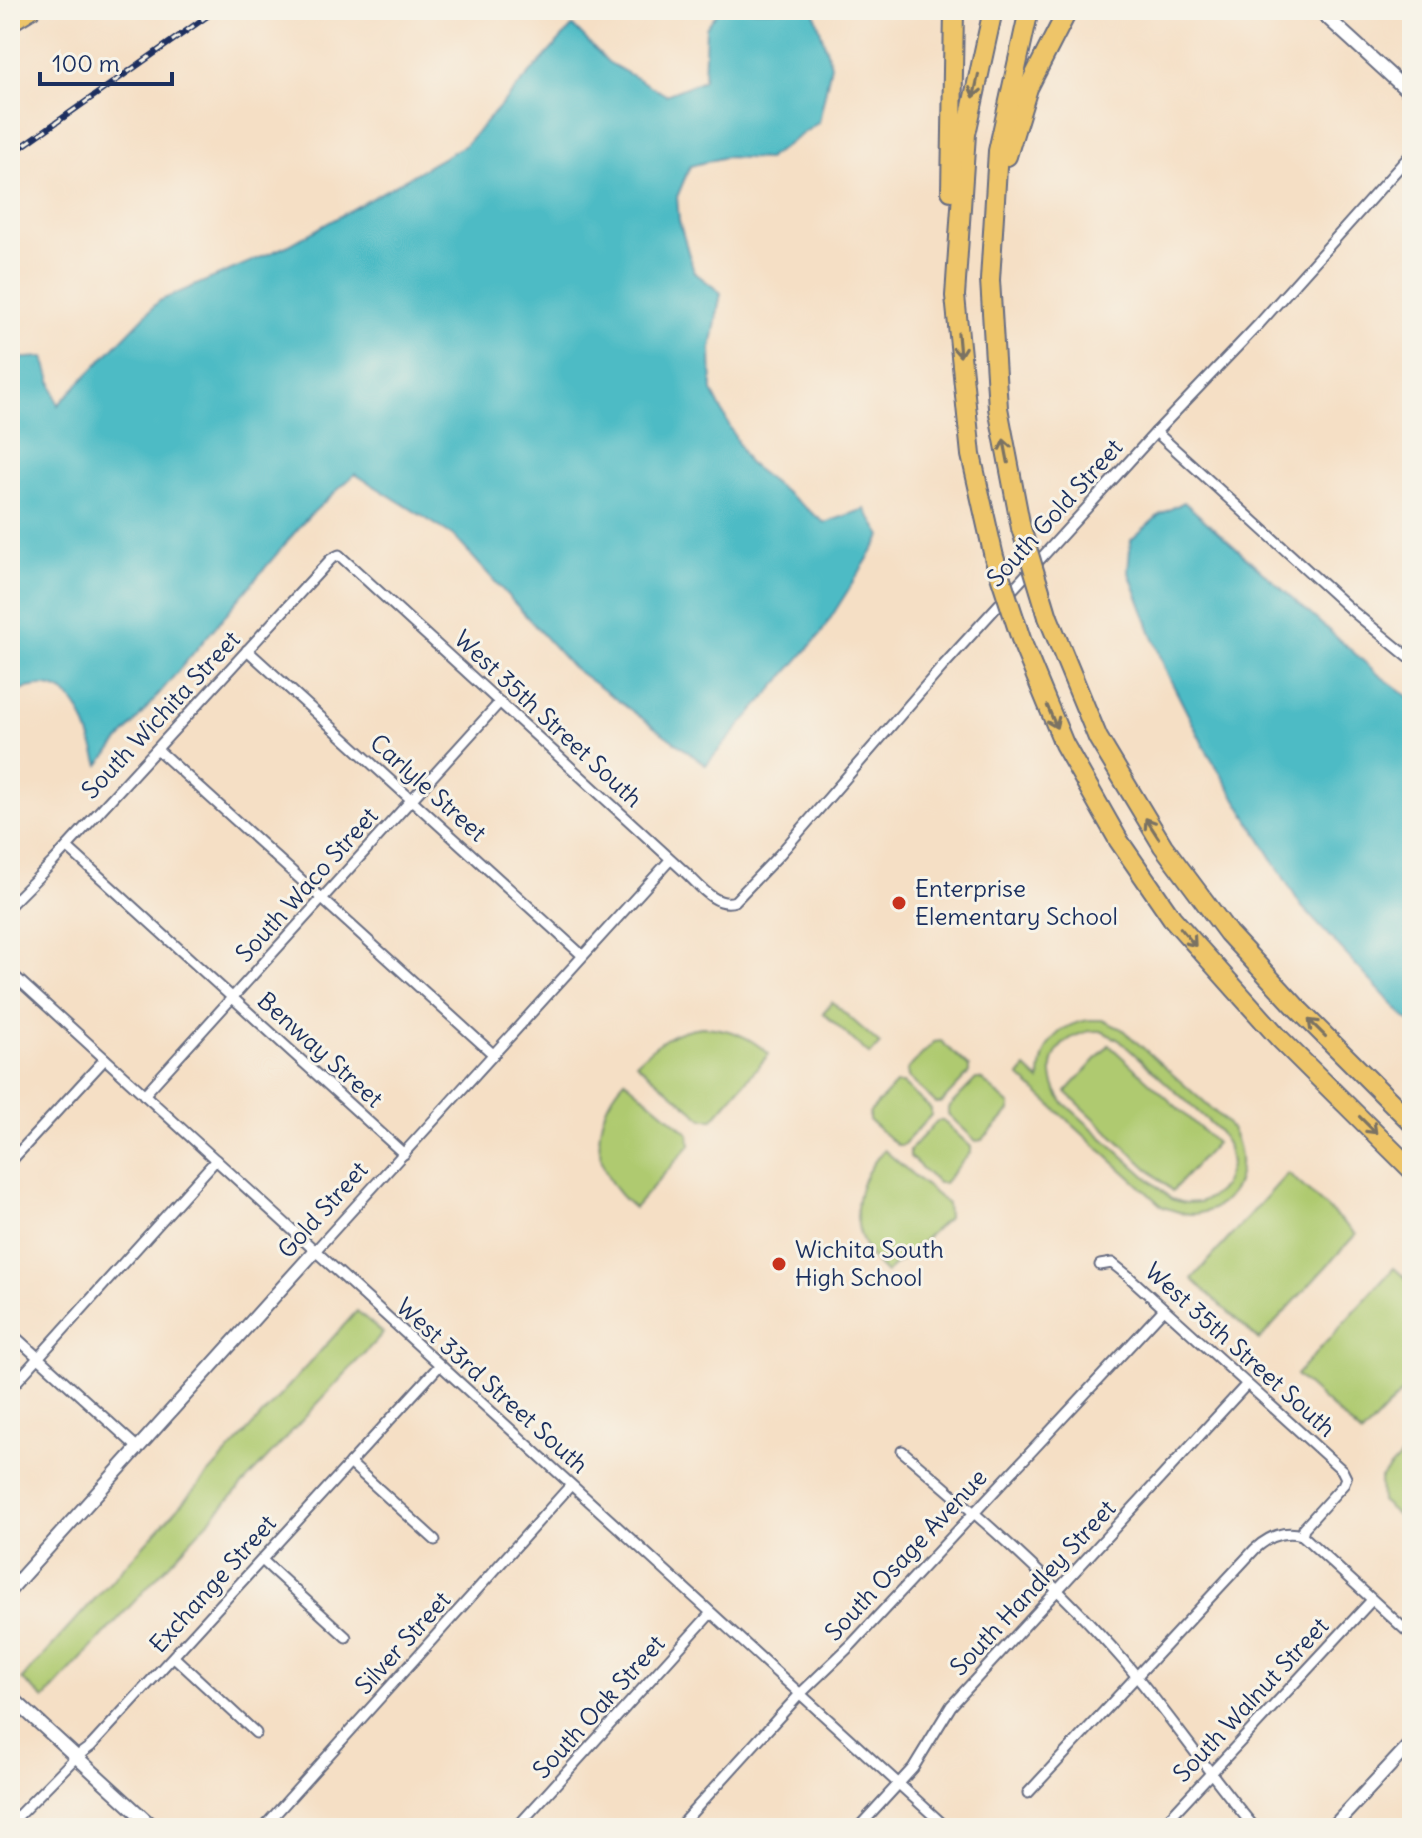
<svg xmlns="http://www.w3.org/2000/svg" width="1422" height="1838" font-family="Delius,sans-serif">
  <style>
    .green { fill: #afca70; stroke: #657c67; stroke-width: 2; fill-rule: evenodd }
    .water { fill: #4dbbc5; stroke: #347592; stroke-width: 2 }
    .lines { fill: none; stroke-linecap: round; stroke-linejoin: round }
    .minor-casing { stroke: #676d82; stroke-width: 13 }
    .tertiary-casing { stroke: #676d82; stroke-width: 16 }
    .primary-casing { stroke: #676d82; stroke-width: 18 }
    .motorway-casing { stroke: #676d82; stroke-width: 22 }
    .minor { stroke: #fff; stroke-width: 9 }
    .tertiary { stroke: #fff; stroke-width: 12 }
    .primary { stroke: #eec569; stroke-width: 14 }
    .motorway { stroke: #eec569; stroke-width: 18 }
    .rail-casing { stroke: #1b2f5e; stroke-width: 6 }
    .rail { stroke: #f7f3e8; stroke-width: 3; stroke-dasharray: 9; stroke-linecap: butt }
    .motorway-bridge-casing { stroke: #676d82; stroke-width: 22; stroke-linecap: butt }
    .motorway-bridge { stroke: #eec569; stroke-width: 18 }
    .oneway { stroke: #7a7263 }
    .poi-dot { fill: #c8321e; stroke: #f7f3e8; stroke-width: 3 }
    .labels { text-anchor: middle; stroke-width: 6; stroke-linejoin: round; paint-order: stroke }
    .street-label { font-size: 24px; fill: #1b2f5e; stroke: #f7f3e8 }
    .poi-label { font-size: 24px; fill: #1b2f5e; stroke: #f7f3e8; text-anchor: start }
  </style>
  <rect width="100%" height="100%" fill="#f7f3e8"/>
  <filter id="ink" filterUnits="userSpaceOnUse"><feTurbulence type="fractalNoise" baseFrequency=".0125" numOctaves="2"/><feDisplacementMap in="SourceGraphic" scale="16" xChannelSelector="R" yChannelSelector="G"/><feConvolveMatrix kernelMatrix="1 2 1 2 8 2 1 2 1" color-interpolation-filters="sRGB"/></filter>
  <filter id="wash" filterUnits="userSpaceOnUse"><feTurbulence type="fractalNoise" baseFrequency=".006" numOctaves="4" result="noise"/><feDisplacementMap in="SourceGraphic" scale="32" xChannelSelector="R" yChannelSelector="G"/><feGaussianBlur stdDeviation="1.8" result="paint"/><feColorMatrix in="noise" values="0 0 0 0 0 0 0 0 0 0 0 0 0 0 0 0 0 1.4 0 .05"/><feComposite in="paint" operator="in"/></filter>
  <g filter="url(#wash)">
    <rect width="100%" height="100%" fill="#f5dfc5"/>
    <g class="green">
      <polygon points="832,1002 880,1044 870,1055 823,1013"/>
      <path d="M1089 1020H1102L1122 1029 1227 1123C1250 1153 1244 1205 1200 1213 1187 1216 1176 1211 1163 1207L1019 1076 1026 1068 1040 1081C1040 1049 1055 1025 1089 1020ZM1090 1031H1101L1119 1040 1218 1130 1227 1144 1231 1163 1223 1187 1211 1197 1200 1202 1185 1203 1171 1199 1063 1102C1042 1071 1051 1040 1090 1031Z"/>
      <path d="M702 1027C729 1028 749 1036 769 1054L713 1119H703L636 1063C656 1044 673 1030 702 1027Z"/>
      <polygon points="941,1041 969,1067 969,1073 941,1103 936,1103 908,1077 907,1070 934,1042"/>
      <polygon points="1109,1045 1216,1143 1172,1191 1066,1092"/>
      <polygon points="976,1079 981,1079 1010,1105 1010,1111 982,1140 976,1141 948,1114 948,1108"/>
      <path d="M625 1080 689 1134 690 1145 634 1208C591 1173 588 1120 625 1080Z"/>
      <polygon points="896,1084 903,1084 931,1109 931,1115 903,1145 897,1145 869,1120 869,1113"/>
      <polygon points="937,1121 943,1121 971,1147 971,1152 944,1183 938,1183 910,1157 910,1150"/>
      <path d="M884 1150 947 1204 948 1218 886 1273C846 1236 849 1188 884 1150Z"/>
      <polygon points="1288,1173 1356,1234 1259,1340 1192,1279"/>
      <polygon points="1394,1268 1412,1284 1412,1381 1362,1435 1296,1375"/>
      <polygon points="357,1311 383,1333 44,1699 22,1679"/>
      <polygon points="1412,1444 1412,1527 1381,1501 1380,1479"/>
    </g>
    <g class="water">
      <path d="M719 10H814L831 65 819 122 767 159 725 157 690 166 677 197 679 221 694 272 721 293 711 349 712 391 748 463 825 523 865 509 882 536 820 635 706 765 572 667 454 536 355 474 307 518 99 765C89 736 80 684 41 686 31 686 20 690 10 692V359L44 357 58 405 159 301 289 245 465 145 573 26 608 62 666 95 704 80 706 28Z"/>
      <polygon points="1184,502 1379,675 1412,699 1412,1022 1407,1020 1301,906 1205,748 1166,671 1128,570 1131,540 1159,515"/>
    </g>
  </g>
  <g filter="url(#ink)">
    <g class="lines">
      <defs>
        <g id="minor">
          <polyline points="1156,432 1350,609 1412,660"/>
          <polyline points="247,650 582,955"/>
          <polyline points="157,749 493,1054"/>
          <polyline points="67,847 404,1154"/>
          <path d="M10 905 53 862 331 559 339 555 686 873C699 885 716 908 735 901L780 854 942 667 1156 432 1259 324 1412 153"/>
          <polyline points="10,972 947,1828"/>
          <polyline points="144,1095 500,702"/>
          <polyline points="10,1162 105,1059"/>
          <polyline points="315,1251 670,860"/>
          <polyline points="1100,1265 1112,1263 1127,1275 1342,1470 1346,1478 1343,1485 1304,1528 1302,1535"/>
          <polyline points="10,1332 138,1448"/>
          <polyline points="10,1389 216,1160"/>
          <path d="M902 1451C979 1516 1057 1584 1123 1660 1169 1714 1209 1774 1255 1828"/>
          <polyline points="350,1463 435,1540"/>
          <polyline points="1302,1535 1412,1636"/>
          <polyline points="262,1560 346,1637"/>
          <polyline points="174,1657 256,1733"/>
          <path d="M1028 1793 1255 1549C1269 1536 1284 1530 1302 1535"/>
          <polyline points="10,1824 76,1757 91,1746 440,1365"/>
          <polyline points="263,1828 571,1485"/>
          <polyline points="516,1828 711,1613"/>
          <polyline points="678,1828 800,1694 852,1644 1164,1309"/>
          <polyline points="858,1828 913,1768 951,1706 1247,1384"/>
          <polyline points="1160,1828 1372,1600"/>
        </g>
        <g id="tertiary">
          <polyline points="1319,10 1412,95"/>
          <polyline points="10,1590 315,1251"/>
          <polyline points="10,1696 154,1828"/>
          <polyline points="1332,1828 1412,1742"/>
        </g>
        <polyline id="primary" points="10,24 33,10"/>
        <g id="motorway">
          <polyline points="993,10 966,134 955,296 971,455 994,557"/>
          <polyline points="1007,156 1028,88 1068,10"/>
          <polyline points="951,191 954,10"/>
          <polyline points="1021,528 998,408 990,280 998,151 1029,10"/>
          <polyline points="1048,617 1098,738 1163,846 1228,933 1298,1009 1412,1123"/>
          <polyline points="1023,645 1064,744 1119,841 1172,918 1279,1038 1412,1170"/>
        </g>
      </defs>
      <use href="#minor" class="minor-casing"/>
      <use href="#tertiary" class="tertiary-casing"/>
      <use href="#primary" class="primary-casing"/>
      <use href="#motorway" class="motorway-casing"/>
      <use href="#minor" class="minor"/>
      <use href="#tertiary" class="tertiary"/>
      <use href="#primary" class="primary"/>
      <use href="#motorway" class="motorway"/>
      <defs>
        <polyline id="rail" points="10,155 216,10"/>
      </defs>
      <use href="#rail" class="rail-casing"/>
      <use href="#rail" class="rail"/>
      <defs>
        <g id="motorway-bridge">
          <polyline points="1021,528 1048,617"/>
          <polyline points="994,557 1023,645"/>
        </g>
      </defs>
      <use href="#motorway-bridge" class="motorway-bridge-casing"/>
      <use href="#motorway-bridge" class="motorway-bridge"/>
    </g>
    <defs><path id="oneway-shaft" d="M-6 0H5M1.5-3L5.5 0L1.5 3" fill="none" stroke-width="1.6" stroke-linecap="round" stroke-linejoin="round" transform="scale(2)"/></defs>
    <g class="oneway">
      <use href="#oneway-shaft" transform="translate(976 86) rotate(102)"/>
      <use href="#oneway-shaft" transform="translate(959 345) rotate(85)"/>
      <use href="#oneway-shaft" transform="translate(1006 451) rotate(-101)"/>
      <use href="#oneway-shaft" transform="translate(1052 717) rotate(67)"/>
      <use href="#oneway-shaft" transform="translate(1152 828) rotate(-123)"/>
      <use href="#oneway-shaft" transform="translate(1188 937) rotate(50)"/>
      <use href="#oneway-shaft" transform="translate(1317 1028) rotate(-135)"/>
      <use href="#oneway-shaft" transform="translate(1368 1125) rotate(45)"/>
    </g>
  </g>
  <g class="poi-dot">
    <circle cx="899" cy="903" r="8"/>
    <circle cx="779" cy="1264" r="8"/>
  </g>
  <g class="labels">
    <g class="street-label">
      <text transform="translate(1055 513) rotate(-48)" y="8">South Gold Street</text>
      <text transform="translate(161 715) rotate(-47)" y="8">South Wichita Street</text>
      <text transform="translate(548 719) rotate(43)" y="8">West 35th Street South</text>
      <text transform="translate(428 788) rotate(42)" y="8">Carlyle Street</text>
      <text transform="translate(307 885) rotate(-48)" y="8">South Waco Street</text>
      <text transform="translate(320 1050) rotate(42)" y="8">Benway Street</text>
      <text transform="translate(323 1210) rotate(-48)" y="8">Gold Street</text>
      <text transform="translate(1240 1350) rotate(42)" y="8">West 35th Street South</text>
      <text transform="translate(492 1386) rotate(42)" y="8">West 33rd Street South</text>
      <text transform="translate(906 1555) rotate(-47)" y="8">South Osage Avenue</text>
      <text transform="translate(213 1584) rotate(-48)" y="8">Exchange Street</text>
      <text transform="translate(1033 1588) rotate(-47)" y="8">South Handley Street</text>
      <text transform="translate(403 1643) rotate(-48)" y="8">Silver Street</text>
      <text transform="translate(1251 1700) rotate(-47)" y="8">South Walnut Street</text>
      <text transform="translate(599 1707) rotate(-48)" y="8">South Oak Street</text>
    </g>
    <g class="poi-label">
      <text x="915" y="897">Enterprise<tspan x="915" dy="28">Elementary School</tspan></text>
      <text x="795" y="1258">Wichita South<tspan x="795" dy="28">High School</tspan></text>
    </g>
  </g>
  <rect width="1422" height="1838" fill="none" stroke="#f7f3e8" stroke-width="40"/>
  <path d="M40 72v12h132v-12" fill="none" stroke="#1b2f5e" stroke-width="4"/>
  <text x="52" y="72" font-size="24" fill="#1b2f5e" stroke="#f7f3e8" stroke-width="6" paint-order="stroke">100 m</text>
</svg>
